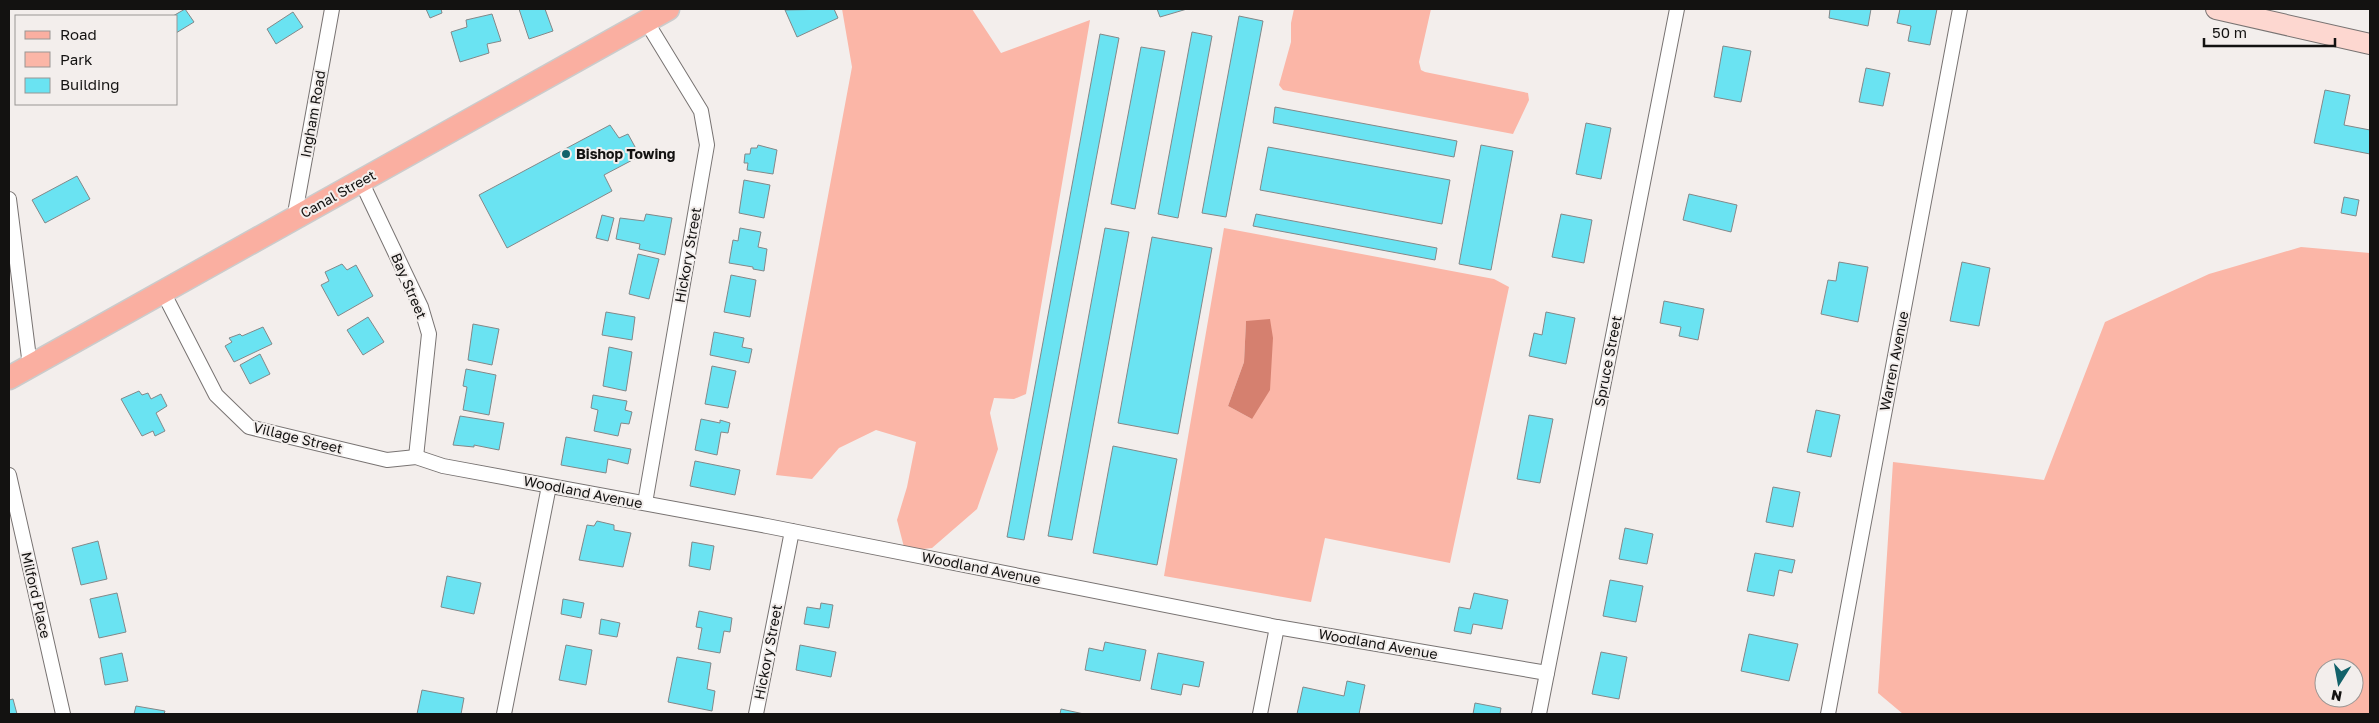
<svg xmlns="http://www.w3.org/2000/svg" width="2379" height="723" font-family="'Golos Text',sans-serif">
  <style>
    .green { fill: #fbb6a7; fill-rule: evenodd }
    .water { fill: #d5806f }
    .building { fill: #6ae3f2; stroke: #838889 }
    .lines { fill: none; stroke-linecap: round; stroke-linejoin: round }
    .street-casing { stroke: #787372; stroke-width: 16 }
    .secondary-casing { stroke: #787372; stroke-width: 22 }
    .primary-casing { stroke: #cbcbcb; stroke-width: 25 }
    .street { stroke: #fff; stroke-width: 14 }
    .secondary { stroke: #fdd7d0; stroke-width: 20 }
    .primary { stroke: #faafa1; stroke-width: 22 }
    .poi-dot { fill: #13626a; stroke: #f3eeec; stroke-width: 2 }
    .labels { text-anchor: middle; stroke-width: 4; stroke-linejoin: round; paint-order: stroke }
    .street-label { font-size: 14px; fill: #131211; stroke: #f3eeec }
    .poi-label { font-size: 14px; font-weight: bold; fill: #131211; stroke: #f3eeec; text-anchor: start }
  </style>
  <rect width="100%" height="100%" fill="#f3eeec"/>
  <g class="green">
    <polygon points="842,9 972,9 1001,53 1090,20 1026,394 1014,399 994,398 990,413 998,449 977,509 932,548 905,551 897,520 907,487 916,442 876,430 839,448 812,479 776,475 852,67"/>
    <polygon points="1294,9 1431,9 1419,62 1421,70 1425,72 1528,93 1529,100 1513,134 1283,90 1279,85 1291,42 1291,23"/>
    <path d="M1224 228 1494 279 1509 287 1450 563 1325 538 1311 602 1164 576ZM1246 321 1252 419 1228 406 1244 362Z"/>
    <path d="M2301 247 2370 253V714H1903L1878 693 1893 462 2044 480 2105 322 2209 274ZM2324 668H2354V698H2324Z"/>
  </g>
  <polygon class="water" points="1270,319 1273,338 1270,390 1252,419 1228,406 1244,362 1246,321"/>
  <g class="building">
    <polygon points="185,9 194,22 176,33 176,16 173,16"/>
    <polygon points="426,9 441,9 442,13 430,18"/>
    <polygon points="519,9 545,9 553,31 529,39"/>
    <polygon points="834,9 838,18 797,37 785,10"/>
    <polygon points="1157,9 1187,9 1160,17"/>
    <polygon points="1830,9 1871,9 1868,26 1829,18"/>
    <polygon points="1900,9 1937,9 1930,45 1908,41 1911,26 1897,23"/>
    <polygon points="293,12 303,27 276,44 267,29"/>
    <polygon points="492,14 501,41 487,44 489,53 460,62 451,32 467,27 466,20"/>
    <polygon points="1239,16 1263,21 1226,217 1202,213"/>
    <polygon points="1192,32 1212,36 1178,218 1158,214"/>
    <polygon points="1100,34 1119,38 1024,540 1007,537"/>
    <polygon points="1723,46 1751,51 1741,102 1714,97"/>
    <polygon points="1141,47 1165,51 1135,209 1111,204"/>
    <polygon points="1866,68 1890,73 1883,106 1859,102"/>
    <polygon points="2325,90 2350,95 2344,125 2370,130 2370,154 2314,143"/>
    <polygon points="1275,107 1457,141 1454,157 1273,123"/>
    <polygon points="1586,123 1611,128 1601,179 1576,174"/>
    <polygon points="610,125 619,138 628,134 640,156 604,175 612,191 507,248 479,195"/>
    <polygon points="758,145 777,150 773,174 747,170 748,163 744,163 745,154 750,154 751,148 757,148"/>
    <polygon points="1481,145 1513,151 1491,270 1459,264"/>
    <polygon points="1268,147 1450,180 1442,224 1260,190"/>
    <polygon points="77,176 90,199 45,223 32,200"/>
    <polygon points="744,180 770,185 764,218 739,213"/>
    <polygon points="1689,194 1737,205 1731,232 1683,220"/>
    <polygon points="2344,197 2359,200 2356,216 2341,213"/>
    <polygon points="646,214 672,218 665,255 639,249 640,244 616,239 620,218 644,221"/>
    <polygon points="1256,214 1437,248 1435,260 1253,226"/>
    <polygon points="1561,214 1592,220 1584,263 1552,257"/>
    <polygon points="602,215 614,218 608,241 596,238"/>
    <polygon points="740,228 761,232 758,247 767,249 764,271 753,269 753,267 729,263 733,240 738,241"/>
    <polygon points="1105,228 1129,232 1072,540 1048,536"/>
    <polygon points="1152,237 1212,248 1178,434 1118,423"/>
    <polygon points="638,254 659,259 649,299 629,294"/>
    <polygon points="1839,262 1868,267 1858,322 1821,314 1828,280 1836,281"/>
    <polygon points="1962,262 1990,268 1979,326 1950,321"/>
    <polygon points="342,264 347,270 356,265 373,296 338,316 321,285 329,281 325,272"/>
    <polygon points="731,275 756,280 750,317 724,312"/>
    <polygon points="1664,301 1704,309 1698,340 1679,336 1681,327 1660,323"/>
    <polygon points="606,312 635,317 632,340 602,335"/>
    <polygon points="1546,312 1575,318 1566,364 1529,356 1534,333 1542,335"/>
    <polygon points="368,317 384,342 363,355 347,330"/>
    <polygon points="473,324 499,329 492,365 468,360"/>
    <polygon points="263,327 272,344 234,362 225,346 232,342 229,338 240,334 242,336"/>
    <polygon points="714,332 744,338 742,347 752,349 749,363 710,355"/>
    <polygon points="609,347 632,352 626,391 603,386"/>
    <polygon points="260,354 270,374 250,384 240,365"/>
    <polygon points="712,366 736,371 728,408 705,404"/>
    <polygon points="466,369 496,375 489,415 463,410 467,387 463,386"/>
    <polygon points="139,391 142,395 148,393 151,399 161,394 167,406 156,413 165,431 155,436 153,431 142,436 121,399"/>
    <polygon points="593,395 627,401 625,410 632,412 629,424 621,423 618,436 594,431 598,410 591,408"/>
    <polygon points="1816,410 1840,415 1831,457 1807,452"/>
    <polygon points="1529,415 1553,419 1540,483 1517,479"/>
    <polygon points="460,416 504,423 499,450 474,445 474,447 453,445"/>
    <polygon points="701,419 720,423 720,420 730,423 728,433 721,432 717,455 695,450"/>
    <polygon points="566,437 631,449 628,464 608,459 606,473 561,465"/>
    <polygon points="1113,446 1177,459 1157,565 1093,553"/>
    <polygon points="695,461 740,470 735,495 690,486"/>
    <polygon points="1773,487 1800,492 1793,527 1766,522"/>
    <polygon points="597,521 614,525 614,530 631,533 623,567 579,560 587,525 594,526"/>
    <polygon points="1625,528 1653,534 1647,564 1619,559"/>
    <polygon points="98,541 107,579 81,585 72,548"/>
    <polygon points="692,542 714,546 710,570 689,566"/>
    <polygon points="1755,553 1795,560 1792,573 1779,570 1774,596 1747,591"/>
    <polygon points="447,576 481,583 474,614 441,607"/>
    <polygon points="1610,580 1643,586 1636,622 1603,616"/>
    <polygon points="117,593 126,632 99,638 90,599"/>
    <polygon points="1474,593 1508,600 1502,629 1473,624 1471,634 1454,631 1459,607 1470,609"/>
    <polygon points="563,599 584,603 581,618 561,614"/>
    <polygon points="821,603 833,605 829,628 804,624 807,607 820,609"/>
    <polygon points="699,611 732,618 730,632 724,631 720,653 698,649 702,628 696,627"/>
    <polygon points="601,619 620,623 617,637 599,634"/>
    <polygon points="1749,634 1798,644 1789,681 1741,671"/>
    <polygon points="1105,642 1146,650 1140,681 1085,670 1089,648 1103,651"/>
    <polygon points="566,645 592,650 586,685 559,680"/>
    <polygon points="800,645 836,652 831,677 796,670"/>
    <polygon points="1601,652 1627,657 1619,699 1592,694"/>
    <polygon points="122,653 128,681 105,685 100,658"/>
    <polygon points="1158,653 1204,662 1199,687 1183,684 1181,695 1151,689"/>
    <polygon points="677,657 711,663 707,689 715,691 712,711 668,702"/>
    <polygon points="1347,681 1365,685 1359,714 1297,714 1303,687 1344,696"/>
    <polygon points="422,690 464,698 461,714 417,714"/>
    <polygon points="13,699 17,714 9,714 9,700"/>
    <polygon points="1475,703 1501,708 1500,714 1473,714"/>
    <polygon points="136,706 165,711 164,714 134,714"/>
    <polygon points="1061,709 1084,714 1060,714"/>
  </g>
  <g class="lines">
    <defs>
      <g id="street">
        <polyline points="361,181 421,307 429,334 416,457"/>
        <polyline points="9,199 30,366"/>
        <polyline points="294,219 332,9"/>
        <polyline points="163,292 216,395 249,427 387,460 416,457 443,466 767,526 1277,627 1547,673"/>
        <polyline points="9,475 63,714"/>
        <polyline points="645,503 707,145 701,111 646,21"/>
        <polyline points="504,714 549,486"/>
        <polyline points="756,714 792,531"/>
        <polyline points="1260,714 1277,627"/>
        <polyline points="1539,714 1677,9"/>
        <polyline points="1828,714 1960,9"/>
      </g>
      <polyline id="secondary" points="2216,9 2370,44"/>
      <polyline id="primary" points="9,378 668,9"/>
    </defs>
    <use href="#street" class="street-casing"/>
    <use href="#secondary" class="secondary-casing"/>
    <use href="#primary" class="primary-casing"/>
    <use href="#street" class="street"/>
    <use href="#secondary" class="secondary"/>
    <use href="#primary" class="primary"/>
  </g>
  <circle class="poi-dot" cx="566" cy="154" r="5"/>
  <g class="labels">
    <g class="street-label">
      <text transform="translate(313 114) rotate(-80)" y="5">Ingham Road</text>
      <text transform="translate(338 194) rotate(-29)" y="5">Canal Street</text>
      <text transform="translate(688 255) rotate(-80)" y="5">Hickory Street</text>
      <text transform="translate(409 286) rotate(67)" y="5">Bay Street</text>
      <text transform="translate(1608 361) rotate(-79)" y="5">Spruce Street</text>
      <text transform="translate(1894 361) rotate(-79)" y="5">Warren Avenue</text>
      <text transform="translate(298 438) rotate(14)" y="5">Village Street</text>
      <text transform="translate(583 492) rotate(11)" y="5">Woodland Avenue</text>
      <text transform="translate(981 568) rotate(11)" y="5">Woodland Avenue</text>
      <text transform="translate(36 595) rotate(77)" y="5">Milford Place</text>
      <text transform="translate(1378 644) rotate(10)" y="5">Woodland Avenue</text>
      <text transform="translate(768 652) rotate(-79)" y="5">Hickory Street</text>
    </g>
    <g class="poi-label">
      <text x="576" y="159">Bishop Towing</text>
    </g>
  </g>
  <rect width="2379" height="723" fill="none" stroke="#131211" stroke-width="20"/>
  <rect x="15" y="15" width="162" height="90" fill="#f3eeec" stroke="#999694"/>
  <rect x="25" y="31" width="25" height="8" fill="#faafa1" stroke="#999694"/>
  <text x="60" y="40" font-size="15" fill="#131211">Road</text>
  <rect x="25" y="52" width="25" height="15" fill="#fbb6a7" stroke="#999694"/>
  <text x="60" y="65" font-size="15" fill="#131211">Park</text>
  <rect x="25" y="78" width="25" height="15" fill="#6ae3f2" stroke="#999694"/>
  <text x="60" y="90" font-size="15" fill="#131211">Building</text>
  <g transform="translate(2339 683) rotate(191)"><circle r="24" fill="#f3eeec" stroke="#999694"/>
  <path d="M0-4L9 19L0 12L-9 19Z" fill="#13626a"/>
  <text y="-8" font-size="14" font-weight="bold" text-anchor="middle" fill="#131211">N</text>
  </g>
  <path d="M2204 38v8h131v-8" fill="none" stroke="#131211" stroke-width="2.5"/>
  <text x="2212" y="38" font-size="15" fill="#131211" stroke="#f3eeec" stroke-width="4" paint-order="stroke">50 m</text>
</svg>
